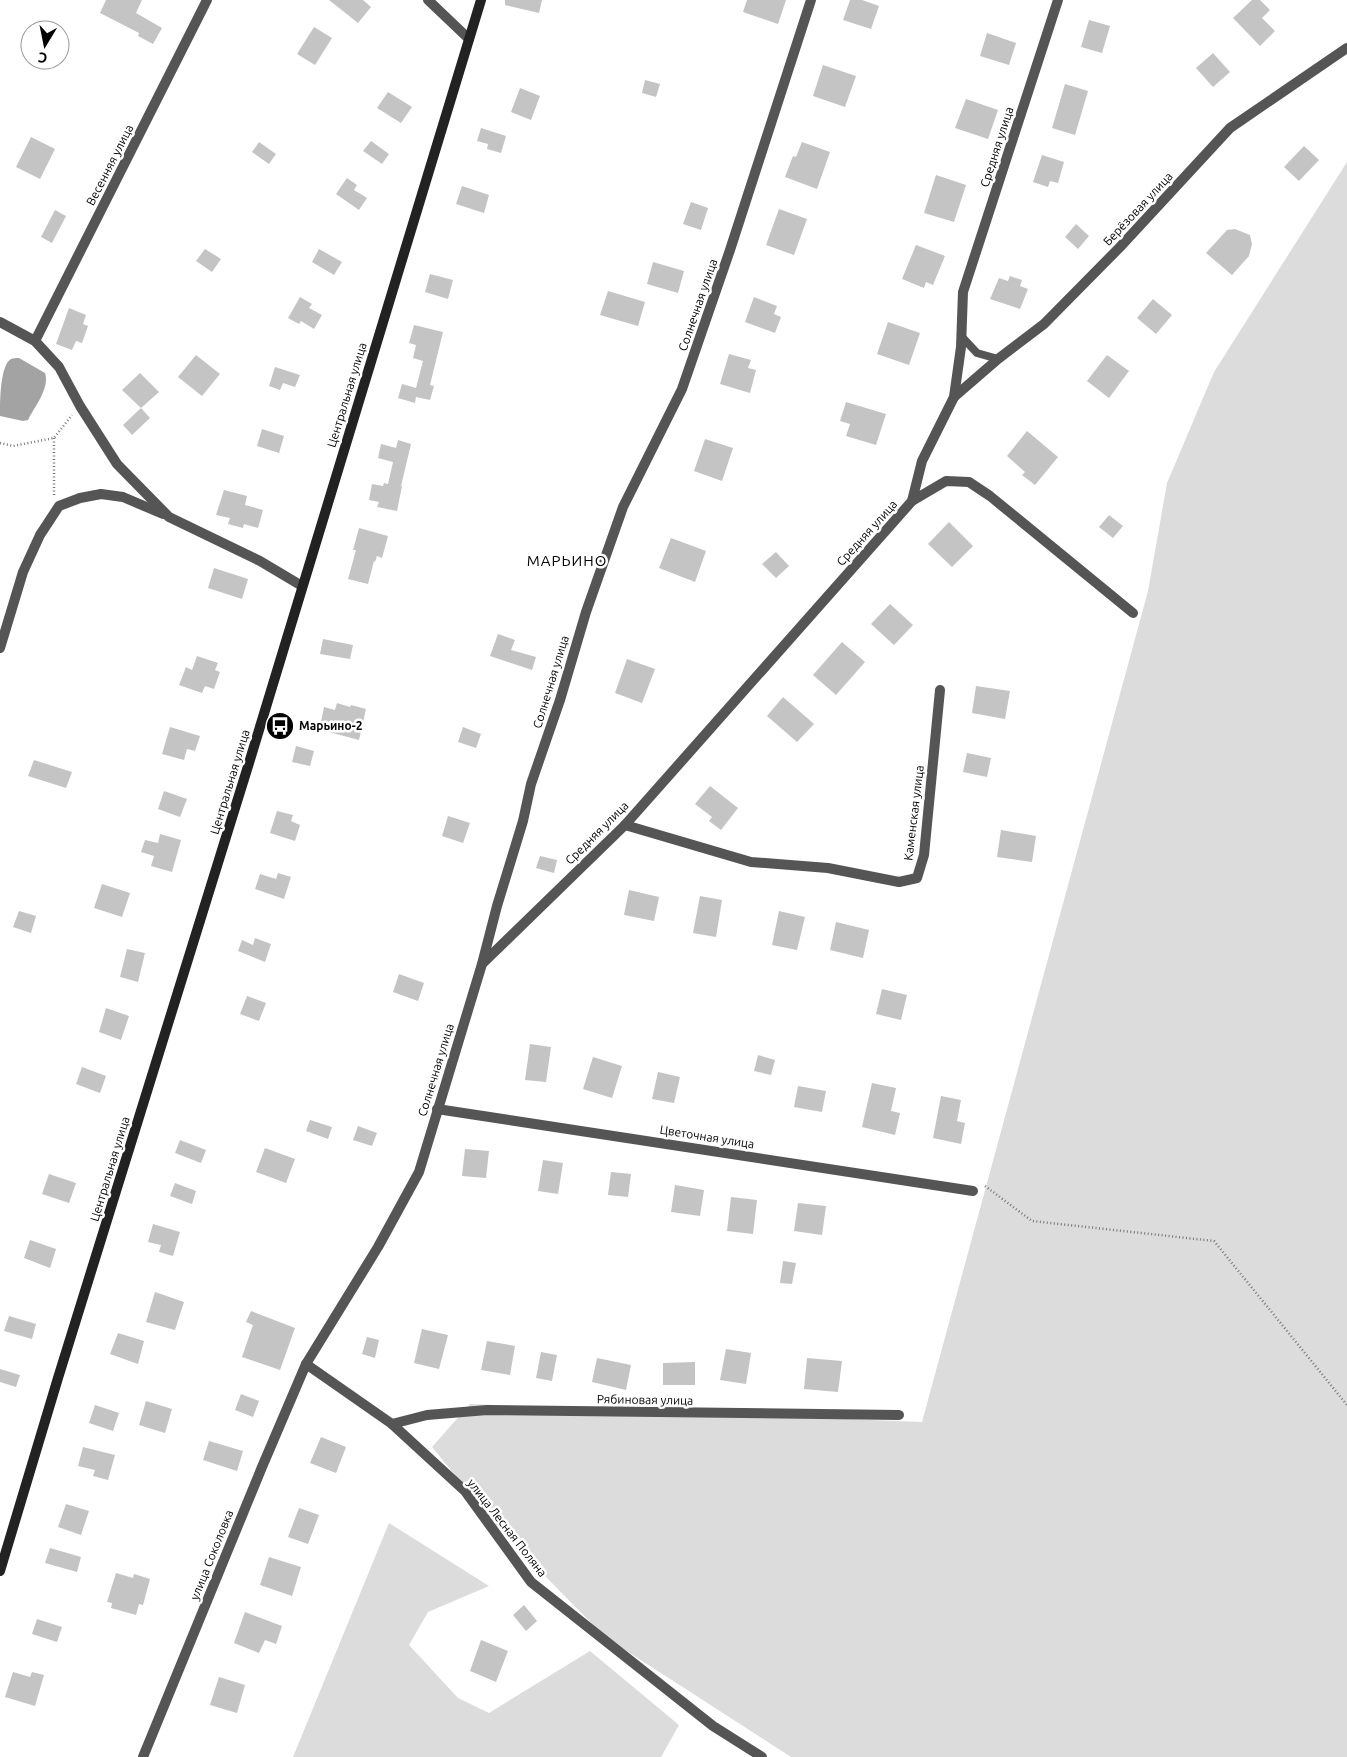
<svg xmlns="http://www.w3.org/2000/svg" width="1347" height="1757" font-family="Ubuntu,sans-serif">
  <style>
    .green { fill: #dcdcdc }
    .water { fill: #a3a3a3 }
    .building { fill: #c4c4c4 }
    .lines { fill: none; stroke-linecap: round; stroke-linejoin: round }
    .path { stroke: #777; stroke-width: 2.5; stroke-dasharray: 1 2.5; stroke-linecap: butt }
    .lane { stroke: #555; stroke-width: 8 }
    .street { stroke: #555; stroke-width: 10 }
    .secondary { stroke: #222; stroke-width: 10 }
    .labels { text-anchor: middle; stroke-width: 5; stroke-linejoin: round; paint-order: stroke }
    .street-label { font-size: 12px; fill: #000; stroke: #fff }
    .poi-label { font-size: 12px; font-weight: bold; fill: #000; stroke: #fff; text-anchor: start }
    .quarter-label { font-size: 15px; letter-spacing: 1px; fill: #000; stroke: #fff }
  </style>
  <rect width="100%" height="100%" fill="#fff"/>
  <g class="green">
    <polygon points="1347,162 1347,1757 791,1757 605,1637 499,1529 432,1447 470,1404 922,1422 1148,591 1167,483 1214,372"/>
    <polygon points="389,1523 489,1586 428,1612 409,1645 458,1698 489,1713 590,1651 679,1725 661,1757 293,1757"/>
  </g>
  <path class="water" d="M19 358 45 373C50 388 35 406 28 420L23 421 0 416C0 402 0 365 11 359 13 358 16 358 19 358Z"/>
  <g class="building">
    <polygon points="106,0 142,0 136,13 162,28 153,44 138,36 139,33 100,13"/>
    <polygon points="329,0 363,0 371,7 358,23"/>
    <polygon points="505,0 542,0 539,13 505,5"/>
    <polygon points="747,0 786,0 778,24 743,12"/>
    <polygon points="850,0 862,0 879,6 871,29 843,20"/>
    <polygon points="1252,0 1260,0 1270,10 1262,18 1275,31 1260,46 1233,18"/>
    <polygon points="1089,20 1110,26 1102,53 1081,47"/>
    <polygon points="314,27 332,38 315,65 297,54"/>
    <polygon points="987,33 1016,43 1009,65 980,56"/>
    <polygon points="1213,53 1230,72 1213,87 1196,68"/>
    <polygon points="823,65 856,76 845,107 813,96"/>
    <polygon points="645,80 660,84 656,97 642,93"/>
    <polygon points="1065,84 1088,91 1075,135 1052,128"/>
    <polygon points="520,88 540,96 531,120 511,112"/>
    <polygon points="388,92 412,107 401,123 377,108"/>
    <polygon points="966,99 998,110 988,139 955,128"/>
    <polygon points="481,128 506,136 501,153 487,149 488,144 477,141"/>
    <polygon points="31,137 55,149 40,179 16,167"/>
    <polygon points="371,141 389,154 382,164 363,151"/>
    <polygon points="259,142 276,154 269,164 252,152"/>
    <polygon points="802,142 830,152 817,189 785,177 793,156 796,157"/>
    <polygon points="1304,146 1319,160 1299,181 1284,167"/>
    <polygon points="1042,155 1064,162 1058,183 1050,181 1048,187 1033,182"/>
    <polygon points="936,175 966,185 954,222 924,213"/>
    <polygon points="347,178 357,185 354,190 367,198 359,210 336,194"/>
    <polygon points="462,186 489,195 484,213 456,204"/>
    <polygon points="691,202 708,208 701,230 683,224"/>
    <polygon points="779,209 807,219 794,255 766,245"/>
    <polygon points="55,210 66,216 52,243 41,237"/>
    <polygon points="1076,224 1089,236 1078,249 1065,237"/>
    <polygon points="1235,229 1250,235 1252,244 1249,256 1232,275 1206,253 1227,230"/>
    <polygon points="916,245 945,256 933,285 926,282 924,288 902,279"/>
    <polygon points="205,249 221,259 212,272 196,261"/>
    <polygon points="319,249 342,262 334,275 312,262"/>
    <polygon points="653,262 684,271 678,293 647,284"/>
    <polygon points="430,274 453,280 448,299 425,292"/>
    <polygon points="1010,276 1022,280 1020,286 1028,289 1020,309 990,299 999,278 1008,281"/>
    <polygon points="608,291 645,302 638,326 600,315"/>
    <polygon points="300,297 312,304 309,308 322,315 314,329 301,321 299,324 288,318"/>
    <polygon points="754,297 777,306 774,314 781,317 775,333 745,322"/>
    <polygon points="1153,299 1172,315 1156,334 1137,318"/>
    <polygon points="69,308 86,315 83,324 88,326 82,343 76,341 72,350 56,344"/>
    <polygon points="888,322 920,333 909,365 877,354"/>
    <polygon points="414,325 443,332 430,385 434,386 430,400 416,397 415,403 398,398 402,384 416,388 423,361 413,358 416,345 409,343"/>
    <polygon points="729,354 751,360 748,368 756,370 750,393 720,384"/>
    <polygon points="196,355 220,374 202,396 178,377"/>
    <polygon points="1107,355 1129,371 1109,398 1087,381"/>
    <polygon points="275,367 300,375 295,387 283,383 280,390 269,386"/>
    <polygon points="140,373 159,392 141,408 122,390"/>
    <polygon points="846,402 886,414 876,445 846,436 850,424 840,421"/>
    <polygon points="141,408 150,418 132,435 123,425"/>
    <polygon points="262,429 284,436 279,453 257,446"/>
    <polygon points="1027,431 1058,457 1035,485 1022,475 1025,472 1007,456"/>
    <polygon points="705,439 733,448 722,481 694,471"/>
    <polygon points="398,440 411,444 401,486 402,486 397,511 377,507 379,502 369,500 372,484 383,486 384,483 388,484 393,462 378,458 381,444 396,448"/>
    <polygon points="224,490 247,496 245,505 263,510 258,528 244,524 243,528 228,524 230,518 216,515"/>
    <polygon points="1109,515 1123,526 1113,538 1099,527"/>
    <polygon points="949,522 973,546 952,567 928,544"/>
    <polygon points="359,528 388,536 382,558 377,556 375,562 374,561 368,584 348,579 356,550 353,550"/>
    <polygon points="671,538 706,551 695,582 659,568"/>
    <polygon points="776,552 789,566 776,578 762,564"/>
    <polygon points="214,568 248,579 242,599 208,588"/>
    <polygon points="890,604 913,625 894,645 871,624"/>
    <polygon points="498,634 515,640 511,650 536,657 532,670 490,656"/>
    <polygon points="323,639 353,645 350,659 320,654"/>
    <polygon points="842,642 865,662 836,695 813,675"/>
    <polygon points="197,656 218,663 215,670 220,672 214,689 205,686 202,693 179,685 186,667 192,670"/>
    <polygon points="627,659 655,669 642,703 615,693"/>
    <polygon points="976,686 1010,691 1005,719 972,713"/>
    <polygon points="783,697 814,724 797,742 767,716"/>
    <polygon points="337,703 350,707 351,705 366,709 359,740 325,731 327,724 321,722 324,707 335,710"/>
    <polygon points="170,727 200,736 195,751 187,749 184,760 162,754"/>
    <polygon points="463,727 481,734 476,748 458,742"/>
    <polygon points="296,746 314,751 310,766 292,762"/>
    <polygon points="967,753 991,758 987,777 963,772"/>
    <polygon points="34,760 72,772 66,788 28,776"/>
    <polygon points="710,786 738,808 721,830 709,821 712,817 695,804"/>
    <polygon points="164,791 187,799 180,817 158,809"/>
    <polygon points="277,811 293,815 291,821 300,825 295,841 270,833"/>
    <polygon points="448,816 470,823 463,843 442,836"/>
    <polygon points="1001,830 1036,836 1032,862 997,857"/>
    <polygon points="160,834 181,840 172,872 151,866 154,856 141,852 145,840 158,843"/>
    <polygon points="540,856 557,860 554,873 536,868"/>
    <polygon points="278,873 291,877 284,899 255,889 260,874 276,879"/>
    <polygon points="102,884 130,893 122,917 94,908"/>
    <polygon points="629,890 659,897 654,921 624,915"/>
    <polygon points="700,896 722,900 716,937 693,933"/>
    <polygon points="19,911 36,916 31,933 13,927"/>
    <polygon points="779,911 805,917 797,950 772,945"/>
    <polygon points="836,922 869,930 863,958 830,950"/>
    <polygon points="255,938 271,944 265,962 238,951 242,940 253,945"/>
    <polygon points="127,949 145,953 138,982 120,977"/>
    <polygon points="399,974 424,983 418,1001 393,992"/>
    <polygon points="882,989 907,995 901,1020 876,1014"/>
    <polygon points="247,996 266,1003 259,1021 240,1014"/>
    <polygon points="106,1008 129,1016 121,1040 99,1032"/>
    <polygon points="530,1044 551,1047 546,1082 525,1080"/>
    <polygon points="758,1055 775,1060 771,1075 754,1071"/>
    <polygon points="593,1057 622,1066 612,1098 583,1089"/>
    <polygon points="82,1067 106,1076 100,1093 76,1084"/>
    <polygon points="658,1072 680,1077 674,1103 652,1099"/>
    <polygon points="872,1083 896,1088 891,1111 900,1113 895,1135 862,1127"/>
    <polygon points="798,1086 826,1091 822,1112 794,1107"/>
    <polygon points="941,1096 961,1100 957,1121 965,1123 961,1144 933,1138"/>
    <polygon points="310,1120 332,1127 328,1139 306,1131"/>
    <polygon points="358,1126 377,1133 372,1146 353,1140"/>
    <polygon points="180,1140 206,1150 201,1163 175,1153"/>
    <polygon points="265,1148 295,1159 286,1183 256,1172"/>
    <polygon points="465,1149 489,1151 486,1178 462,1176"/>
    <polygon points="543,1160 563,1163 558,1194 538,1191"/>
    <polygon points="611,1172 631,1174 628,1197 608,1195"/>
    <polygon points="49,1174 76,1183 69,1203 42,1194"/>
    <polygon points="175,1183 196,1191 192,1204 170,1196"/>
    <polygon points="675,1185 704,1190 700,1216 671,1212"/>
    <polygon points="731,1197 757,1200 753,1234 727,1231"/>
    <polygon points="798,1203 826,1206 822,1235 794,1231"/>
    <polygon points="153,1224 180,1232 173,1256 159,1252 161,1245 148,1242"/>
    <polygon points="30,1240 56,1249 50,1268 24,1258"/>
    <polygon points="783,1261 796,1263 792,1284 780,1283"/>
    <polygon points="155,1292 184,1302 175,1330 146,1322"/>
    <polygon points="251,1311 295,1328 280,1370 242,1357 253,1325 246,1322"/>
    <polygon points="9,1316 36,1324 32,1339 4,1331"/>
    <polygon points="422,1329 448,1335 439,1369 414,1363"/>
    <polygon points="118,1333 144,1341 138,1364 110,1354"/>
    <polygon points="367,1337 379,1340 375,1358 362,1354"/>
    <polygon points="487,1341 515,1346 510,1375 481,1370"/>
    <polygon points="726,1349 751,1353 746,1384 720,1380"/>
    <polygon points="541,1352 557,1355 552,1381 536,1378"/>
    <polygon points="597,1358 631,1365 626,1390 592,1382"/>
    <polygon points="807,1358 842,1361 838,1392 804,1389"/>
    <polygon points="695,1362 695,1385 663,1385 663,1363"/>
    <polygon points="0,1369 20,1375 16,1387 0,1382"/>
    <polygon points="241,1394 259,1401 253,1417 235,1410"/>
    <polygon points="146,1401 172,1409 165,1433 139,1425"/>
    <polygon points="95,1405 119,1413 113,1431 89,1423"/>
    <polygon points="321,1437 346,1447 336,1473 310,1463"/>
    <polygon points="209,1441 243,1451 237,1471 203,1460"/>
    <polygon points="83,1447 115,1455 108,1480 93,1476 95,1470 78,1466"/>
    <polygon points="66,1504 89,1511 81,1535 58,1527"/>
    <polygon points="299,1508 319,1515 308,1544 288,1537"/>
    <polygon points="50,1548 81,1557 77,1572 45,1563"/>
    <polygon points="269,1557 301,1567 292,1596 260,1585"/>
    <polygon points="116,1573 133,1578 134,1574 150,1579 143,1605 139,1604 136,1615 111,1608 112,1603 107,1602"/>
    <polygon points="524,1605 537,1621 526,1631 513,1615"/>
    <polygon points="245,1612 282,1626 276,1644 265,1640 259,1653 234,1643"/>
    <polygon points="37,1619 62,1627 57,1642 32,1634"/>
    <polygon points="481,1640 508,1651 496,1682 470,1671"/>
    <polygon points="13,1672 30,1677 32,1672 44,1675 35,1706 5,1697"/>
    <polygon points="219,1677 245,1685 237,1713 210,1705"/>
  </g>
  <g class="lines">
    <g class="path">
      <polyline points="54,438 54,496"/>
      <polyline points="0,443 13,446 54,438 72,415"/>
      <polyline points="985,1186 1032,1221 1214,1241 1347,1405"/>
    </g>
    <polyline class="lane" points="962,337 977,353 998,359"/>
    <g class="street">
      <polyline points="428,0 469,39"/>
      <polyline points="0,322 35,341 59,367 80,406 117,464 169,517 260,561 302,586"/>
      <polyline points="35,341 207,0"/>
      <polyline points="954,397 998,359 1044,324 1120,247 1230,128 1347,48"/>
      <polyline points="912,501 946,481 969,482 990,496 1133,613"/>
      <polyline points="0,648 23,572 40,535 59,506 80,498 101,494 123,497 163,514"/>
      <polyline points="625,825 751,862 828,868 899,882 917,878 924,855 940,690"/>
      <polyline points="483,963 625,825 912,501 922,461 954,397 961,347 963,292 1058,0"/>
      <polyline points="437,1109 973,1191"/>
      <polyline points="306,1364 392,1424 465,1491 531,1582 713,1726 762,1757"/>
      <polyline points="392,1424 427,1415 487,1410 899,1415"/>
      <polyline points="143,1757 262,1467 306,1364 378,1247 419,1172 482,964 497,906 523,821 531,784 560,700 586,612 623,507 682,389 730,250 811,0"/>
    </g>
    <polyline class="secondary" points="0,1571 58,1378 249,763 481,0"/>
  </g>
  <defs>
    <symbol id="bus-disc" viewBox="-11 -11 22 22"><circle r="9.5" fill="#000" stroke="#fff"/><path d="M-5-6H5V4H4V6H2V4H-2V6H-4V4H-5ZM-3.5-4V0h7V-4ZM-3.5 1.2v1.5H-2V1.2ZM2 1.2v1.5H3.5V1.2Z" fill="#fff"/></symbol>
  </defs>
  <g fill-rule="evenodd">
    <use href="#bus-disc" x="264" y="710" width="32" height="32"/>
  </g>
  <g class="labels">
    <g class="street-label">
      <text transform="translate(997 147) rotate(-72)" y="4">Средняя улица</text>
      <text transform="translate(110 165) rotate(-63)" y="4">Весенняя улица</text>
      <text transform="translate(1138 209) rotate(-47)" y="4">Берёзовая улица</text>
      <text transform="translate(698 305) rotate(-71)" y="4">Солнечная улица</text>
      <text transform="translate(347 395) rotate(-73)" y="4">Центральная улица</text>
      <text transform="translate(867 533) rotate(-48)" y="4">Средняя улица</text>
      <text transform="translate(551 682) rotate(-73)" y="4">Солнечная улица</text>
      <text transform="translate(230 782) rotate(-73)" y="4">Центральная улица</text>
      <text transform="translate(914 813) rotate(-83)" y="4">Каменская улица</text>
      <text transform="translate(597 833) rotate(-45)" y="4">Средняя улица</text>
      <text transform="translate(436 1070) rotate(-73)" y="4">Солнечная улица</text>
      <text transform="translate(707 1137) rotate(9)" y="4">Цветочная улица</text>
      <text transform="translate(110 1169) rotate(-73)" y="4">Центральная улица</text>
      <text transform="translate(645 1400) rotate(1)" y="4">Рябиновая улица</text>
      <text transform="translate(507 1528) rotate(52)" y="4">улица Лесная Поляна</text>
      <text transform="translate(212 1555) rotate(-68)" y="4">улица Соколовка</text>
    </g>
    <g class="poi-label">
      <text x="299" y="730">Марьино-2</text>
    </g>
    <g class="quarter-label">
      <text x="567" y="566">МАРЬИНО</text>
    </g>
  </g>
  <g transform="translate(45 45) rotate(190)"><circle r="24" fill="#ffffff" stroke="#999999"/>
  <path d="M0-4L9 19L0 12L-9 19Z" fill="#000000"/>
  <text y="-8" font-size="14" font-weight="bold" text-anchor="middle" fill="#000000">С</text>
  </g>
</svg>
